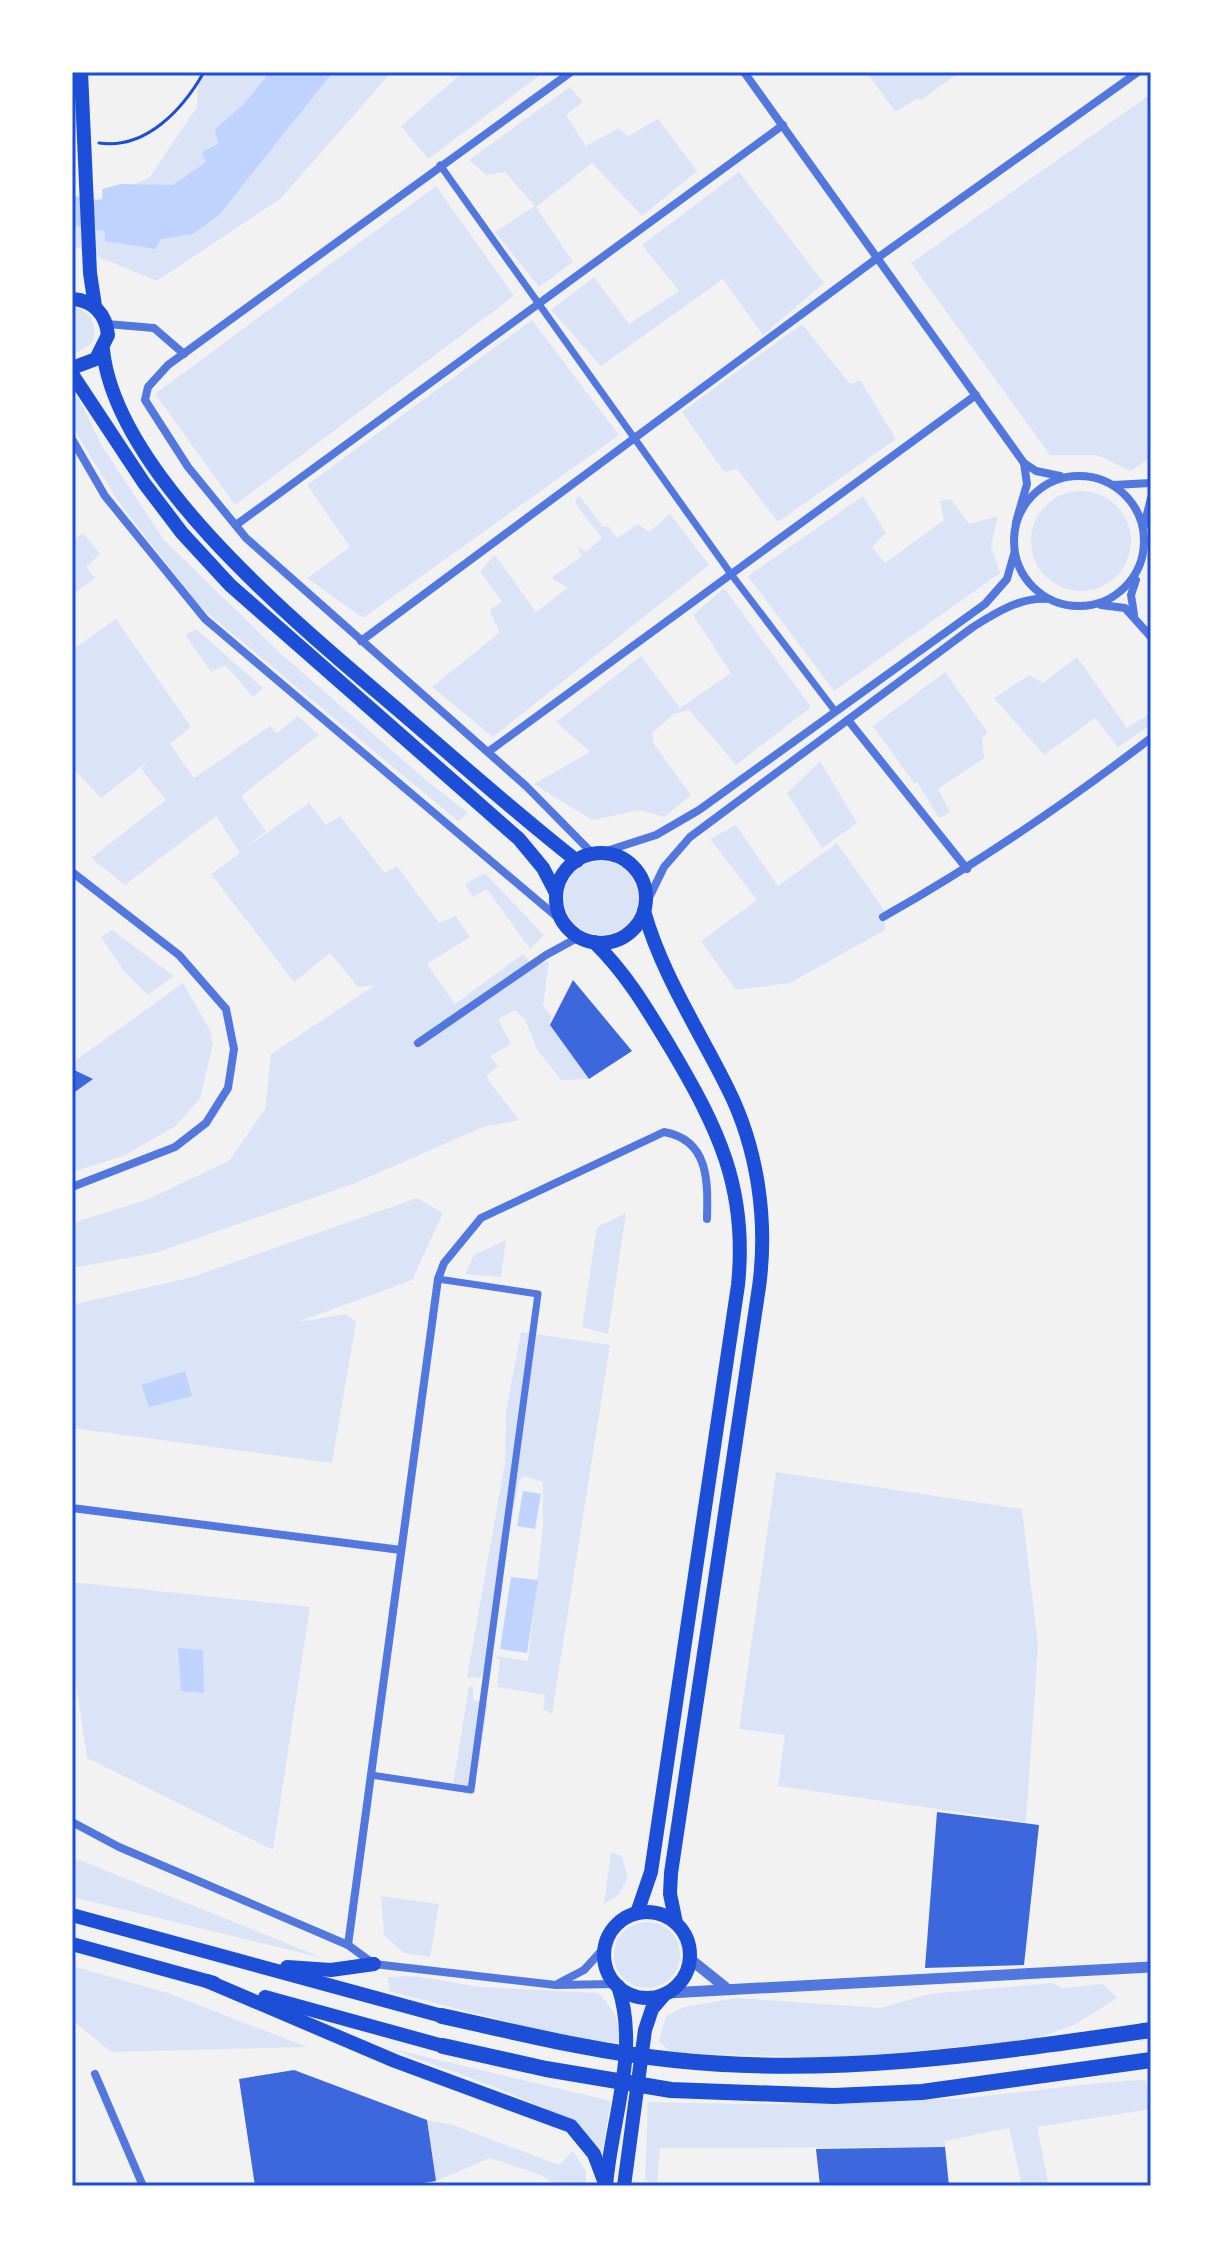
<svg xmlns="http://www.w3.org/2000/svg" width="1223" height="2258" font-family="Overpass,sans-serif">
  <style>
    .green { fill: #dbe4f7 }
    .water { fill: #bfd3fe }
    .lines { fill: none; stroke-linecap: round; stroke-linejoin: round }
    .river { stroke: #bfd3fe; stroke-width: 30 }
    .building { fill: #3d67dc }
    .path { stroke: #1d4ed8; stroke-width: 3 }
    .pedestrian { stroke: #5277de; stroke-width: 7 }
    .minor { stroke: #5277de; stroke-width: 8 }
    .tertiary { stroke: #5277de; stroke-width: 11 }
    .secondary { stroke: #1d4ed8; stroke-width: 14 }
    .primary { stroke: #1d4ed8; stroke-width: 14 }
    .motorway { stroke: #1d4ed8; stroke-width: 16 }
    .neatline { fill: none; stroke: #1d4ed8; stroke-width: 3 }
  </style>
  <rect width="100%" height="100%" fill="#f2f2f2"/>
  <g class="green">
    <polygon points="199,72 392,72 280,199 157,281 72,246 72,210 149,178 197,107"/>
    <polygon points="463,72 544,72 428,159 401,126"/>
    <polygon points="866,72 960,72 921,100 918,98 896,112"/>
    <polygon points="570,87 583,102 566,115 586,146 619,128 628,136 658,119 697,171 642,216 592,163 536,207 573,262 539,287 495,232 535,206 505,172 486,175 469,160"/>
    <polygon points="1151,94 1151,457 1131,471 1097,455 1050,455 911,263"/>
    <polygon points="739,172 824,283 763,335 723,279 601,366 551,310 594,277 629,324 679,291 642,245"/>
    <polygon points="436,186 514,296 235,505 155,394"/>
    <path d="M73 307C91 311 99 325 92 343L73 355Z"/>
    <polygon points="532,320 619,435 363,618 307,578 350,547 307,485"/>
    <polygon points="802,324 850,384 860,380 896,439 778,522 737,469 724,472 682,412"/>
    <polygon points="78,397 102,446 164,540 280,653 427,781 468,813 458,821 198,605 116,498 75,431 72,402"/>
    <circle cx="1081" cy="541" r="50"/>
    <polygon points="579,495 603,527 608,526 617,538 638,524 649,532 670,514 709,565 493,737 432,687 500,632 489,610 502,602 480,571 495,555 536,612 568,588 551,578 582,556 577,546 586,552 602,538 577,506 575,501"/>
    <polygon points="863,496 886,533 872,547 885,563 944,520 940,501 951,499 969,524 998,516 991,545 1000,573 834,691 748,576"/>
    <polygon points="83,533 100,554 86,567 95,578 72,595 72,542"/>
    <polygon points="724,588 811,707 736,765 689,710 674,714 652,733 654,744 691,795 664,817 640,810 592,820 534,784 590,752 556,722 641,656 680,708 731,673 693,615"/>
    <polygon points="116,619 191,727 170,744 194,778 270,726 277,733 298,716 319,735 241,796 266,831 244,849 309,803 326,825 340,816 385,873 397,866 439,923 456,916 470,937 427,964 455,1004 523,954 534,967 549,961 543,1006 551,1015 550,1025 589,1079 561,1080 537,1049 525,1020 515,1010 498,1019 511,1044 490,1056 498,1066 486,1077 519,1120 483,1127 353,1184 155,1253 72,1268 72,1223 146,1200 229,1161 265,1109 271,1054 375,985 358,987 330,953 294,982 211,874 240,853 216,816 125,885 91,858 166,800 141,769 147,762 101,798 72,767 72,650"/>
    <polygon points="196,629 263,688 253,697 225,665 211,672 185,635"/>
    <polygon points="1077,657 1127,728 1151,713 1151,725 1118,747 1095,718 1044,755 994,698 1029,675 1043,683"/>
    <polygon points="945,672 988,733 982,738 984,758 938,789 950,812 939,818 917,782 914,783 873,726"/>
    <polygon points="820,761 857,823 822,848 787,793"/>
    <polygon points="736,825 778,886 837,843 884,910 885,930 790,983 736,990 701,941 757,900 710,839"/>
    <circle cx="601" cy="898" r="37"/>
    <polygon points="485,873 544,935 530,949 487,889 473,897 465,884"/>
    <polygon points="112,930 174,976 148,995 124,971 101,937"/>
    <polygon points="183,983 210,1030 213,1044 200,1099 174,1127 123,1156 72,1172 72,1094 92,1079 72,1069 72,1063"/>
    <polygon points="417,1198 443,1213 412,1280 298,1322 346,1314 356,1322 332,1463 72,1428 72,1305 192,1277"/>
    <polygon points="626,1213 608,1334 582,1327 597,1227"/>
    <polygon points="506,1240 501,1277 465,1274 474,1255"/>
    <polygon points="521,1332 610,1345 552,1714 543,1709 545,1695 497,1687 500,1661 495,1656 528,1661 543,1525 543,1482 524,1476 519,1481 485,1668 480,1678 467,1677 505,1463 506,1411"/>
    <polygon points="776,1472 1022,1509 1038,1646 1026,1822 778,1786 785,1735 739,1729"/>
    <polygon points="72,1582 310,1607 273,1850 87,1758 72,1657"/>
    <polygon points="469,1686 473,1687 473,1700 488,1704 474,1789 453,1785"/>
    <polygon points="611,1852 622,1856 628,1878 618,1895 604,1904"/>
    <polygon points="72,1857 323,1958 72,1897"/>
    <polygon points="381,1896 439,1904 430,1957 404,1953 384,1935"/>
    <circle cx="647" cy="1955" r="33"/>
    <polygon points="72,1966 168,1993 307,2047 111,2052 72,2020"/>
    <path d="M415 1976 481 1987 597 1993C613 2004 620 2025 621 2043L575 2039 389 1991 388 1977Z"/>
    <polygon points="1053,1983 1062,1988 1103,1984 1117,1998 1074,2025 1034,2039 848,2058 671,2053 659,2041 666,2016 684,2007 737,1998 881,2008 929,1994"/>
    <path d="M392 2049 611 2101 602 2151C559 2102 454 2074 392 2049Z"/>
    <path d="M1145 2080 1151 2095V2109L1037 2127 1049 2186H1022L1009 2128 945 2141V2147L660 2148 657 2183 645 2180 648 2102C753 2105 857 2105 961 2098 1023 2094 1083 2082 1145 2080Z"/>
    <polygon points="427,2120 453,2125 559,2165 573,2151 586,2171 586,2186 558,2186 541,2175 490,2158 436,2181"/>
  </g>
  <g class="water">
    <polygon points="270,72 333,72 219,215 193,234 161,239 155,249 105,241 102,189 121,184 173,185 206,162 202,152 218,144 215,129 244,104"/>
    <polygon points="185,1371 192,1396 149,1407 141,1385"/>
    <polygon points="523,1491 541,1494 535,1529 517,1526"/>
    <polygon points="511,1577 538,1580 527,1653 500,1649"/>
    <polygon points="178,1648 203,1650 204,1693 181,1691"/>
  </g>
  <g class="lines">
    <polyline class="river" points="72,211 145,222"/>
  </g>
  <g class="building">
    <polygon points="573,980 632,1051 589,1079 550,1025"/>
    <polygon points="72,1069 93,1079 72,1094"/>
    <polygon points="937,1812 1039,1825 1024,1965 925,1968"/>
    <polygon points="294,2070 427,2120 436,2181 404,2186 255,2186 239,2079"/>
    <polygon points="945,2147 949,2186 820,2186 816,2149"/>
  </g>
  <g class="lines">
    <path class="path" d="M99 143C146 150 183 109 204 72"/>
    <g class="pedestrian">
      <polyline points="440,165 731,574 835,711"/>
      <polyline points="371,1775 471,1790 538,1294 438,1279"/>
    </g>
    <g class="minor">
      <polyline points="571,72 168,365 148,387 145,400 188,467 246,538 526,786 593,854"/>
      <polyline points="744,72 1024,463 1027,484 1016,522"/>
      <polyline points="107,324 154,328 184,354"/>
      <polyline points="72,439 105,496 205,619 563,922"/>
      <polyline points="1024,463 1036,471 1060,476"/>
      <circle cx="1079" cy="541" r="65"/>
      <polyline points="1113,485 1151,483"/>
      <polyline points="236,525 783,125"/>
      <polyline points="1144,526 1151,498"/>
      <polyline points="1101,605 1125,608 1151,637"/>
      <polyline points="1134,614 1131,595 1136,580"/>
      <polyline points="361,641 876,259 1138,72"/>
      <polyline points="848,720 967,869"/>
      <polyline points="488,752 976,395"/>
      <polyline points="597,854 656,835 699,810 985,604 1007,579 1014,554"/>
      <polyline points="72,872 179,955 226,1009 234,1049 228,1088 206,1123 175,1147 72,1187"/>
      <path d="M645 906 664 867 690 837 973 627C995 613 1022 596 1049 599"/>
      <path d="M883 917C977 864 1065 804 1151 738"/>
      <polyline points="418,1043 546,955 579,937"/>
      <polyline points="72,1508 401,1550"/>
      <polyline points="72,1822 119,1847 348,1945 374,1964 556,1985 616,1984"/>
      <path d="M348 1945 438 1279 444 1263 481 1218 664 1132C709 1140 708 1181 707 1219"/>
      <polyline points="559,1983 584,1970 605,1947"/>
      <polyline points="95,2074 143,2186"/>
    </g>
    <g class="tertiary">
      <polyline points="690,1959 725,1987"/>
      <polyline points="668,1993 1151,1967"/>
    </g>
    <g class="secondary">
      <polyline points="81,72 90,273 95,306"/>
      <path d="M72 299C93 300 106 314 108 335L96 359 72 368"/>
      <path d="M103 350C117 480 310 634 404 715 461 764 517 814 577 861"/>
      <polyline points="72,374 144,483 182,533 230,585 519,839 543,868 556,893"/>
      <circle cx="601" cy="898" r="45"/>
      <path d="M644 911C662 975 699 1030 728 1089 758 1149 768 1221 759 1287L671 1873 670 1894 676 1923"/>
      <path d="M594 942C626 973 647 1009 670 1047 718 1128 748 1188 738 1285L651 1872 637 1913"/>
      <circle cx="647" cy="1955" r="43"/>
      <path d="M606 2186C611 2121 640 2050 618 1986"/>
      <polyline points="624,2186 645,2030 652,2009 665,1994"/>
    </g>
    <g class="primary">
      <polyline points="72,1915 442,2016"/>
      <polyline points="72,1944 214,1983"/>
      <polyline points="287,1967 331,1970 374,1964"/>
      <polyline points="207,1981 395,2061 571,2126 594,2154 606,2186"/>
      <polyline points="265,1997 443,2046"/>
    </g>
    <g class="motorway">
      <path d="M442 2016C519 2033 596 2052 674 2060 835 2077 993 2053 1151 2030"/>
      <polyline points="443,2046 546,2069 671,2090 834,2096 922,2092 1151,2060"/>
    </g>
  </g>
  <rect width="1223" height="2258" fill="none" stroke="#ffffff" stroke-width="148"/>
  <rect x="74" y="74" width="1075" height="2110" class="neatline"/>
</svg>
